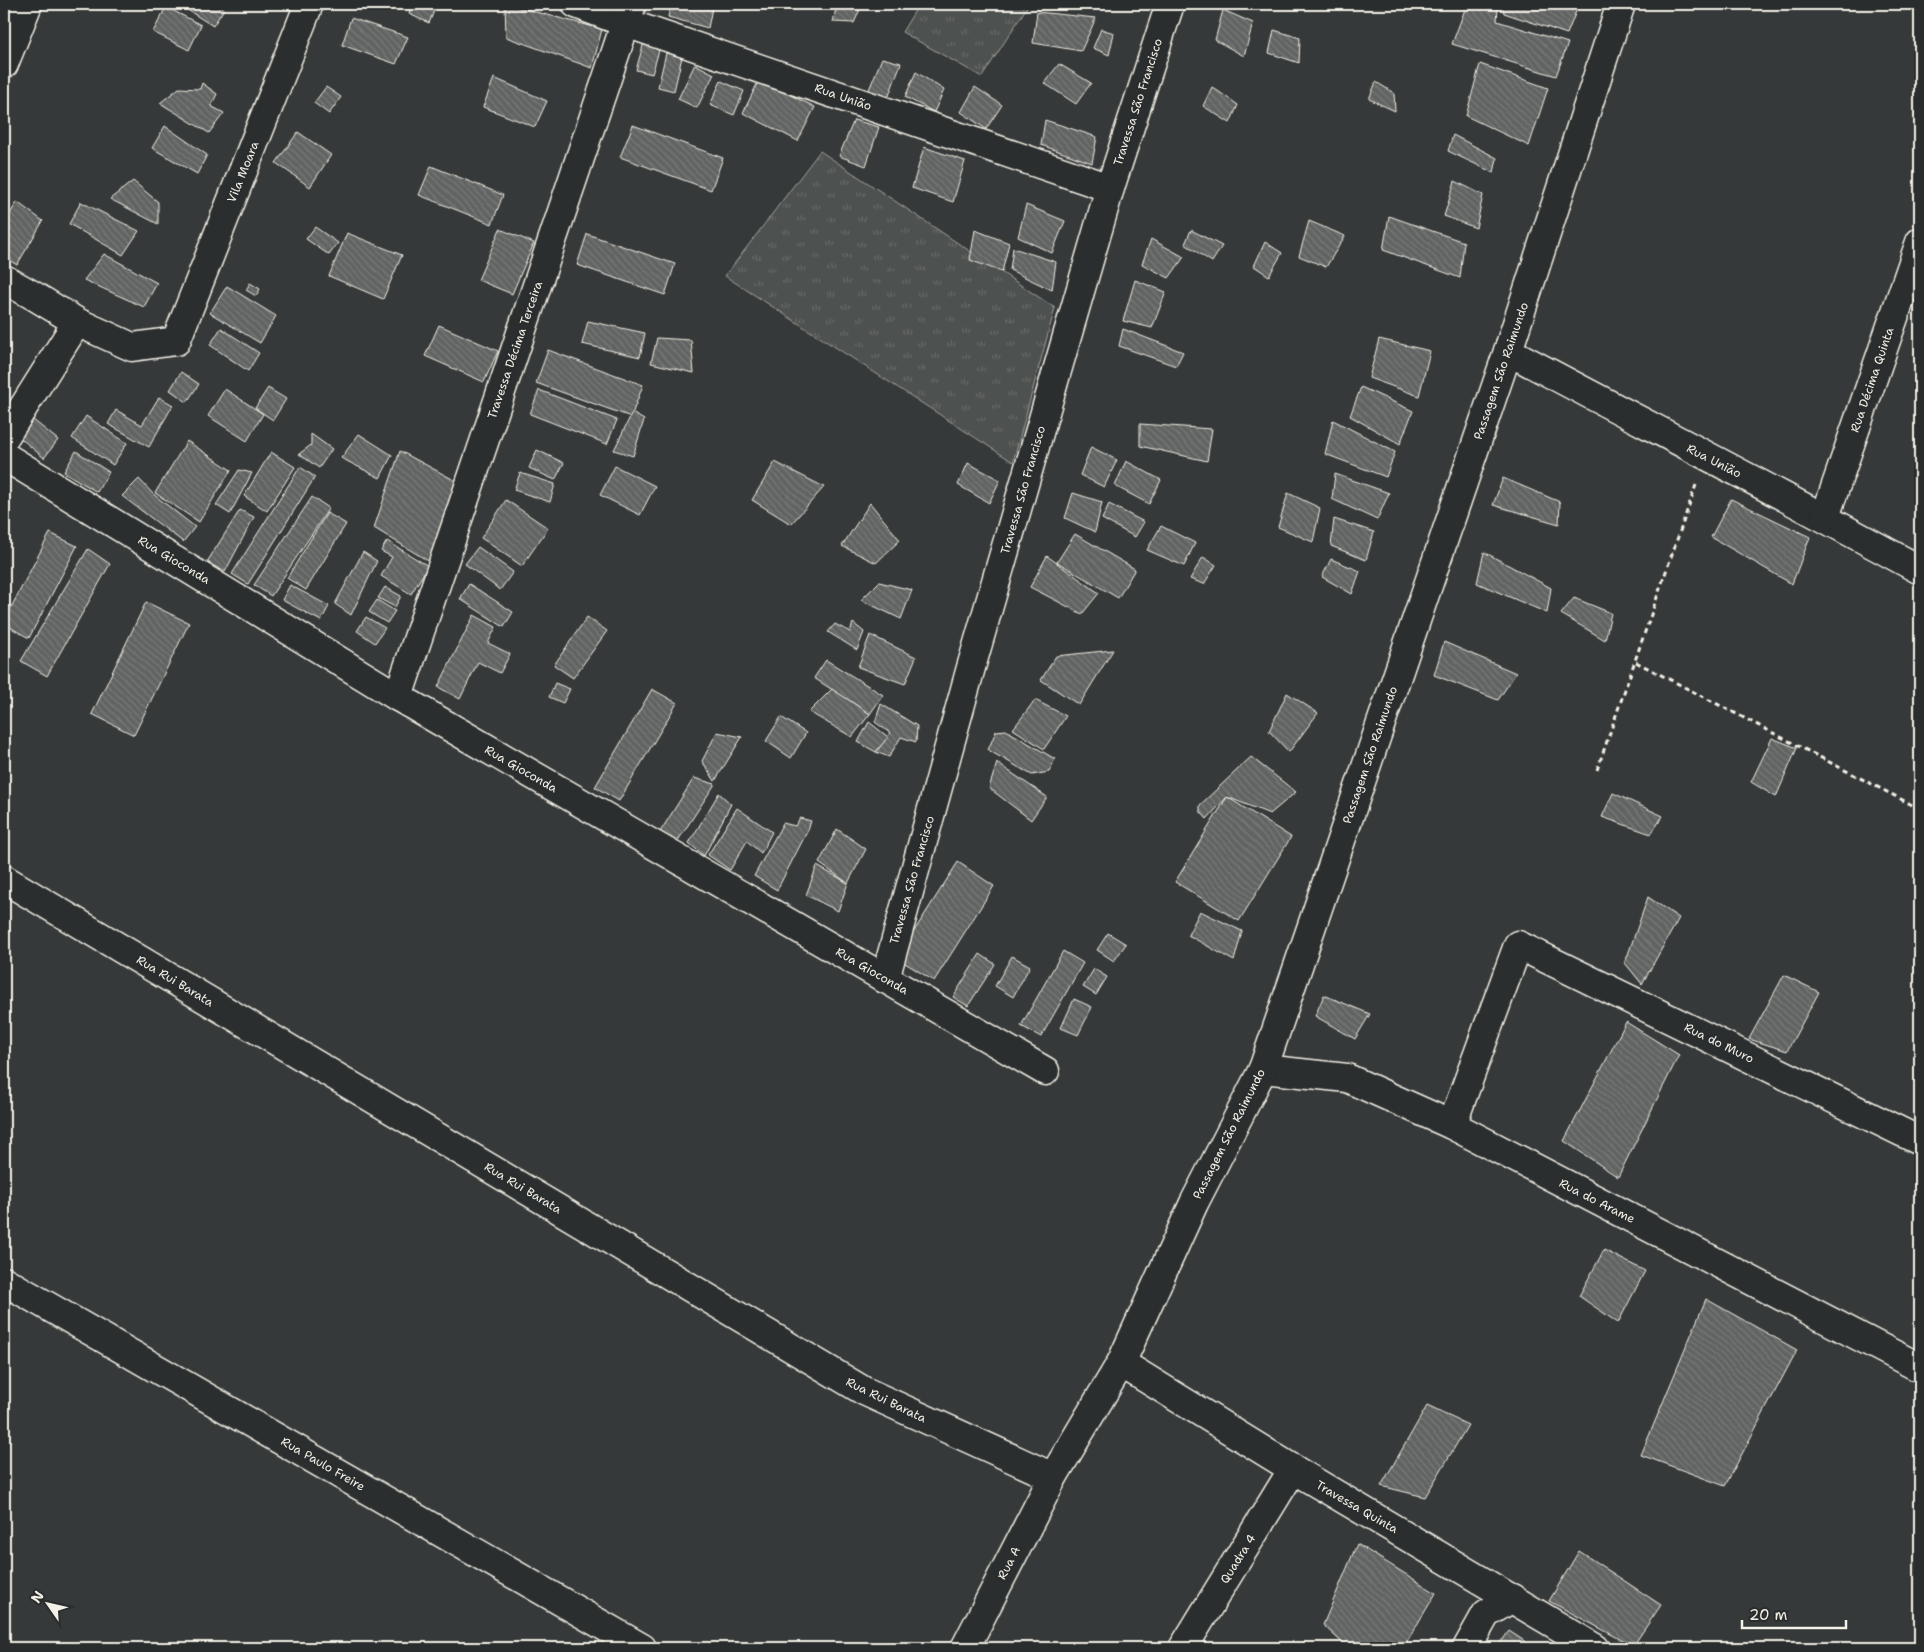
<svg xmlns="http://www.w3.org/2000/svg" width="1924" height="1652" font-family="'Shantell Sans',sans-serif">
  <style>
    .park { fill: url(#park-tufts); stroke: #a1a19c }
    .building { fill: url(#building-back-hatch); stroke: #f4f1e8 }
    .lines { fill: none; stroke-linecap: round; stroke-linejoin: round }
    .minor-casing { stroke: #f4f1e8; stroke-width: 31 }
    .path { stroke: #f4f1e8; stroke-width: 3; stroke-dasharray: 5 4; stroke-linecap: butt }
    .minor { stroke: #2a2d2e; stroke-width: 28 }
    .labels { text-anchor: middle; stroke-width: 4; stroke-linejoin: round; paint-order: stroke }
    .street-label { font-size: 12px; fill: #f4f1e8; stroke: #2a2d2e }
  </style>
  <defs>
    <pattern id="park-tufts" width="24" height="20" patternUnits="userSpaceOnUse" patternTransform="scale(1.25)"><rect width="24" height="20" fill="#4e514f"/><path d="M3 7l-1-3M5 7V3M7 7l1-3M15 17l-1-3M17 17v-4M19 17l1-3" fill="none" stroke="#686a68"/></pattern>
    <pattern id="building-back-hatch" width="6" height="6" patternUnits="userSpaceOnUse" patternTransform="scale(1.25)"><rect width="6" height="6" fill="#616362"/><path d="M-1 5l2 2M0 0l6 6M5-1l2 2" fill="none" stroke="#787a78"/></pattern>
  </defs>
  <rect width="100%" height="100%" fill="#363939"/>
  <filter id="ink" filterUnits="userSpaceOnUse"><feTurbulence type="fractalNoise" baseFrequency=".02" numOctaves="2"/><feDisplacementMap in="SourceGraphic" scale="10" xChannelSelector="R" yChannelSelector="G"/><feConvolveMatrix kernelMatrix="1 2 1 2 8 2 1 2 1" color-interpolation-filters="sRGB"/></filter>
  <g filter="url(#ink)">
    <g class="park">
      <polygon points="919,4 1029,4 982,77 902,32"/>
      <polygon points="820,151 1055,308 1013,462 725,276"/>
    </g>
    <g class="building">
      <polygon points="178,4 215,4 224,9 213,26"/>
      <polygon points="411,4 437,4 429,23 409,14"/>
      <polygon points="505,4 602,29 592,68 506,37"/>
      <polygon points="671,4 703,4 712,8 708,28 668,17"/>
      <polygon points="837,4 858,4 861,7 854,23 833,22"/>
      <polygon points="1467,4 1493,4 1498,8 1497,21 1568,43 1556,76 1452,44"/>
      <polygon points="1502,4 1579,4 1567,34 1504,13"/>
      <polygon points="166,7 201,25 189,50 153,32"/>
      <polygon points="1223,10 1253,23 1244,56 1215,40"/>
      <polygon points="1037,12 1096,18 1081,51 1033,43"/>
      <polygon points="351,18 408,37 396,64 342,45"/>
      <polygon points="1101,29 1114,33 1109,55 1093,48"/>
      <polygon points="1274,30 1300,38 1299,63 1269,53"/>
      <polygon points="644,42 660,47 652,74 636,70"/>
      <polygon points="666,53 682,57 674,91 658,87"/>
      <polygon points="882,58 901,63 888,98 868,92"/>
      <polygon points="695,64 714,74 697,108 678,99"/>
      <polygon points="1059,64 1091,83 1076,104 1044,83"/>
      <polygon points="1480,64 1548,88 1529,146 1466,116"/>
      <polygon points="916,72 944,90 934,112 905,97"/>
      <polygon points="494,78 547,101 535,127 483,107"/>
      <polygon points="759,80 815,107 798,141 743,113"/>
      <polygon points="721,81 744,91 734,115 710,105"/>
      <polygon points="1376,82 1394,93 1395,111 1369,99"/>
      <polygon points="202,83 217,94 211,106 224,113 209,133 160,103 179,88 200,89"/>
      <polygon points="326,87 341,97 329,114 314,103"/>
      <polygon points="975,87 1002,105 986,129 961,112"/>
      <polygon points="1212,87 1238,105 1230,123 1203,106"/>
      <polygon points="854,120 879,127 866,166 839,156"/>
      <polygon points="1045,120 1097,137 1092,163 1041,145"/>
      <polygon points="633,125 723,158 711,190 620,157"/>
      <polygon points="165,126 207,155 197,174 152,148"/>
      <polygon points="298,132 331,155 310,187 276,163"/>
      <polygon points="1453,135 1497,158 1494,173 1448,151"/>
      <polygon points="924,147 965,161 953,202 912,188"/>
      <polygon points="431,166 503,195 492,224 419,195"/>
      <polygon points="133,181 158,202 158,224 110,199"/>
      <polygon points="1455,181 1483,195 1476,228 1444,216"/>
      <polygon points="17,202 43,221 17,265 4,257 4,224"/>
      <polygon points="81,202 139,231 123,255 69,224"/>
      <polygon points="1026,205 1065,221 1052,253 1018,237"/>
      <polygon points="1389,216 1464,242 1460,278 1383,250"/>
      <polygon points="1309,221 1345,236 1326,267 1299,256"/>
      <polygon points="315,227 338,243 329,255 306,239"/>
      <polygon points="500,229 534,243 512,294 478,280"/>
      <polygon points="975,230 1009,243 1002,272 970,260"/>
      <polygon points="1191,230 1222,246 1212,262 1185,244"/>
      <polygon points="347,233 402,255 383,299 329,276"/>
      <polygon points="587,234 675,264 665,295 577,265"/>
      <polygon points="1151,239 1184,257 1169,278 1142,264"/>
      <polygon points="1265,242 1282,253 1269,276 1254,266"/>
      <polygon points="1013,248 1056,262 1052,290 1010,270"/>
      <polygon points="104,254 157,283 144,307 84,280"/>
      <polygon points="1135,280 1166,292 1152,328 1123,321"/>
      <polygon points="250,283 260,289 256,296 246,290"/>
      <polygon points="227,286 276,316 260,343 210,313"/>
      <polygon points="588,321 645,333 640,357 582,344"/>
      <polygon points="439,325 498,351 484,382 425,356"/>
      <polygon points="221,328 259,353 248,371 210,345"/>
      <polygon points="1123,329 1183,352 1176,366 1119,346"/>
      <polygon points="657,338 691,340 694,373 651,363"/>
      <polygon points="1379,339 1430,351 1419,396 1369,378"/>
      <polygon points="548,350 643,385 631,417 536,383"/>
      <polygon points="181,372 199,384 187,402 170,390"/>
      <polygon points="1361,387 1413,411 1400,444 1350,416"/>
      <polygon points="268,388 286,399 273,420 255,408"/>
      <polygon points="225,389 263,414 247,441 208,416"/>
      <polygon points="539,390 617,420 607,444 530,414"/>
      <polygon points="159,397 173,405 149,447 108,424 116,410 142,425"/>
      <polygon points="632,413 644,420 633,456 614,450"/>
      <polygon points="86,416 127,443 113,465 72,438"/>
      <polygon points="32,419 58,440 44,458 18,436"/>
      <polygon points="1333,420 1395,452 1386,477 1325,454"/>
      <polygon points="1140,424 1212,429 1207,461 1140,446"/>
      <polygon points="311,434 332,449 319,468 299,454 311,445"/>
      <polygon points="359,434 392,455 380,478 341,458"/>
      <polygon points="187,441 231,470 199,522 155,493"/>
      <polygon points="1091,447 1117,460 1104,487 1080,475"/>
      <polygon points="537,450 564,463 555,480 529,468"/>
      <polygon points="76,451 109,472 97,492 64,472"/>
      <polygon points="400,451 456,481 430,562 374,528"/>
      <polygon points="271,452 295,467 267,511 244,496"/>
      <polygon points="1126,461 1161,480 1149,504 1115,486"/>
      <polygon points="775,462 824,487 791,524 752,500"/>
      <polygon points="968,463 1000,480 989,503 958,485"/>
      <polygon points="615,466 655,486 640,515 600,495"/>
      <polygon points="300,467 315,477 248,584 232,574"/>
      <polygon points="239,470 252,473 230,514 216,505"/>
      <polygon points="520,473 555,484 550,502 514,490"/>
      <polygon points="1335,474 1389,493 1377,520 1332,499"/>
      <polygon points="1503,478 1560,502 1559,524 1493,505"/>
      <polygon points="139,479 153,494 195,527 183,542 122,496"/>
      <polygon points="1073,493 1102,502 1095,532 1065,518"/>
      <polygon points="1288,493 1320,508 1313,542 1278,527"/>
      <polygon points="312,497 329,508 271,596 254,585"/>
      <polygon points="1731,499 1810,537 1792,584 1711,537"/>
      <polygon points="506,500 548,528 522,566 481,538"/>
      <polygon points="870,503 900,540 876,563 842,546"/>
      <polygon points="1109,504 1144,522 1135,537 1102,519"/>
      <polygon points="240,510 254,517 225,572 207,562"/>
      <polygon points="327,513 346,524 306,590 287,578"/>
      <polygon points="1334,519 1374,532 1366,560 1331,546"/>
      <polygon points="1161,526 1195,543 1184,566 1147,550"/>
      <polygon points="50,533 77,546 29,638 4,624 4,621"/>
      <polygon points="1075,534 1135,569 1118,598 1057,562"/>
      <polygon points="387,541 428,566 411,594 381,576 392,557 381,551"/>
      <polygon points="478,547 513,572 500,590 465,564"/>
      <polygon points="88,549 110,564 47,676 21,661"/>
      <polygon points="363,552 377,561 351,615 335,604"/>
      <polygon points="1484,552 1551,588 1547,613 1477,583"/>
      <polygon points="1047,556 1099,593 1082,614 1030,587"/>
      <polygon points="1203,557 1216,565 1204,584 1190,579"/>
      <polygon points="1331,559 1360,571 1352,594 1322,577"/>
      <polygon points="879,582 912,590 901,619 861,600"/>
      <polygon points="469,584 513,612 504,627 460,599"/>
      <polygon points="290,585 329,606 321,621 282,600"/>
      <polygon points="385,587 401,596 395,607 378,598"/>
      <polygon points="1574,598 1611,613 1605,640 1561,614"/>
      <polygon points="377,600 395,611 387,623 369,612"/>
      <polygon points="146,602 189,623 134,735 92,714"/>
      <polygon points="474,615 496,627 488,643 510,654 500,673 478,662 460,699 438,687"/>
      <polygon points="366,617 385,628 375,643 357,631"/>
      <polygon points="587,617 607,631 573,678 554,665"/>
      <polygon points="853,623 864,632 857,650 828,632 835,624 850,632"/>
      <polygon points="870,635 916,657 905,684 858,667"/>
      <polygon points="1444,642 1516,673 1498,700 1434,675"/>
      <polygon points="1113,650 1079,705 1041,680 1056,656"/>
      <polygon points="826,660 883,695 870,714 814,678"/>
      <polygon points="555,683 570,689 563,703 549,697"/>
      <polygon points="652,689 677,703 619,801 595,787"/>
      <polygon points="832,689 870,714 852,737 809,712"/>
      <polygon points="1287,693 1318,713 1289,752 1269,731"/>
      <polygon points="1035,700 1066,716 1044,749 1013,729"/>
      <polygon points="881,704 917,726 916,742 901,737 889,757 876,752 890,733 875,722"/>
      <polygon points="781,717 806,733 791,758 766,741"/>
      <polygon points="869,722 888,737 876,752 858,742"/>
      <polygon points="1006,730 1055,759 1049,772 1032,775 988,750 996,731"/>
      <polygon points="717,732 742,737 715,781 702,761"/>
      <polygon points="1772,738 1797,748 1776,797 1751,782"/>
      <polygon points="1251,757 1296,792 1270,814 1227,797 1207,819 1200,811 1200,805"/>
      <polygon points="997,763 1047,797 1031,820 989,788"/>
      <polygon points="694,778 715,784 677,842 660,832"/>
      <polygon points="719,793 731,804 704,856 689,843"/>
      <polygon points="1613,793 1663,816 1651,834 1602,817"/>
      <polygon points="1227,797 1291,837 1239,921 1175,882"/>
      <polygon points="737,808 772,832 761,853 747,841 730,870 708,855"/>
      <polygon points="800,818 811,821 808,830 777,890 754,876 783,823 795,826"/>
      <polygon points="837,829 866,849 848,883 819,863"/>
      <polygon points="958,862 994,886 934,981 897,958"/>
      <polygon points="817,866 848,883 838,911 806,895"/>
      <polygon points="1648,897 1679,918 1642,984 1625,963"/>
      <polygon points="1200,911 1242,931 1234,961 1188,935"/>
      <polygon points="1108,933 1126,944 1114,961 1097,950"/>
      <polygon points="1063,951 1083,963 1041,1037 1021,1026"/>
      <polygon points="980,954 995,964 968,1006 953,997"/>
      <polygon points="1012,956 1030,966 1013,997 995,986"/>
      <polygon points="1094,969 1107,977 1096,995 1083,987"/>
      <polygon points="1784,975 1819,992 1787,1051 1749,1039"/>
      <polygon points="1324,995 1370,1014 1355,1039 1315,1016"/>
      <polygon points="1074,999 1092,1007 1078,1035 1061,1028"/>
      <polygon points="1626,1022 1679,1055 1618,1177 1564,1141"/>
      <polygon points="1604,1250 1645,1271 1618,1323 1579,1296"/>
      <polygon points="1706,1299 1797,1350 1725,1486 1641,1455"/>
      <polygon points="1427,1406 1468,1425 1425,1497 1381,1486"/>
      <polygon points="1357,1544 1436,1593 1403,1648 1348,1648 1323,1625"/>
      <polygon points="1579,1551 1661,1605 1633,1646 1549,1601"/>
      <polygon points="1509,1631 1535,1648 1497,1648"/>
    </g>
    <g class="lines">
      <defs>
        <g id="minor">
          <polyline points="576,4 626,23 1110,188"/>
          <polyline points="4,64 28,4"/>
          <polyline points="4,279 36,297 77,322 132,347 176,341 309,4"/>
          <path d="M1508 351C1645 424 1784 495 1920 570"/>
          <polyline points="4,438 77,322"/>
          <polyline points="4,456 398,697 1045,1071"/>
          <polyline points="1825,517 1920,242"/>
          <polyline points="398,697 632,4"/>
          <polyline points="4,879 864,1391 1053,1477"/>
          <polyline points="885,979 970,671 1110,188 1170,4"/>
          <polyline points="1263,1069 1347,1078 1452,1125 1920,1368"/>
          <polyline points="1452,1125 1518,945 1920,1141"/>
          <polyline points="4,1281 642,1648"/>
          <polyline points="1121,1363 1293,1469 1595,1648"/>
          <polyline points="965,1648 1053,1477 1121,1363 1194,1203 1263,1069 1508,351 1621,4"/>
          <polyline points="1183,1648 1293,1469"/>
          <polyline points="1467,1648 1486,1614 1512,1598"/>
        </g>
      </defs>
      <use href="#minor" class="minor-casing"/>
      <g class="path">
        <polyline points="1636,662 1920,809"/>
        <polyline points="1597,770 1696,485"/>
      </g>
      <use href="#minor" class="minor"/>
    </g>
  </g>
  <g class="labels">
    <g class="street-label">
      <text transform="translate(843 97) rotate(19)" y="4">Rua União</text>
      <text transform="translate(1138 102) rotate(-72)" y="4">Travessa São Francisco</text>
      <text transform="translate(243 172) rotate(-68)" y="4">Vila Moara</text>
      <text transform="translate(515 350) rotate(-71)" y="4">Travessa Décima Terceira</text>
      <text transform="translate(1501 371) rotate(-71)" y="4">Passagem São Raimundo</text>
      <text transform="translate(1872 380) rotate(-71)" y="4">Rua Décima Quinta</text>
      <text transform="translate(1714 461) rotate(27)" y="4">Rua União</text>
      <text transform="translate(1023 490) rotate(-74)" y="4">Travessa São Francisco</text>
      <text transform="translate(174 560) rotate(31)" y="4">Rua Gioconda</text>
      <text transform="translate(1370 755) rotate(-71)" y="4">Passagem São Raimundo</text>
      <text transform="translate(521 769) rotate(30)" y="4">Rua Gioconda</text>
      <text transform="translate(912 880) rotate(-74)" y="4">Travessa São Francisco</text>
      <text transform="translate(872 971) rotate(30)" y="4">Rua Gioconda</text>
      <text transform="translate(175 981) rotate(31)" y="4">Rua Rui Barata</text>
      <text transform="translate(1719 1043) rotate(26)" y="4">Rua do Muro</text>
      <text transform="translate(1229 1134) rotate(-63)" y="4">Passagem São Raimundo</text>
      <text transform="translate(523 1188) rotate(31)" y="4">Rua Rui Barata</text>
      <text transform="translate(1597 1201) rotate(27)" y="4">Rua do Arame</text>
      <text transform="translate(886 1400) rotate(26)" y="4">Rua Rui Barata</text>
      <text transform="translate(323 1464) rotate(30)" y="4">Rua Paulo Freire</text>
      <text transform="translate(1357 1507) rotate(30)" y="4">Travessa Quinta</text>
      <text transform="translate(1238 1559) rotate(-58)" y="4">Quadra 4</text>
      <text transform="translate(1009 1563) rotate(-63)" y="4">Rua A</text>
    </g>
  </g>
  <rect width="1924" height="1652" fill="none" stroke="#2a2d2e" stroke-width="20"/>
  <rect x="10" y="10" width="1904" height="1632" fill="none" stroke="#f4f1e8" stroke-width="2" filter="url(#ink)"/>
  <g transform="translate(48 1604) rotate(304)" stroke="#2a2d2e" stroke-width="4" paint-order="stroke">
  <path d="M0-4L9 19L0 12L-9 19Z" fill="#f4f1e8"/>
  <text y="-8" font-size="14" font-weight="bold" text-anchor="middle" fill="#f4f1e8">N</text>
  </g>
  <path d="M1742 1620v8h104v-8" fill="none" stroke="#f4f1e8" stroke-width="2.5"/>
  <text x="1749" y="1620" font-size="15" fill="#f4f1e8" stroke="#2a2d2e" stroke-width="4" paint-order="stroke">20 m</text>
</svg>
